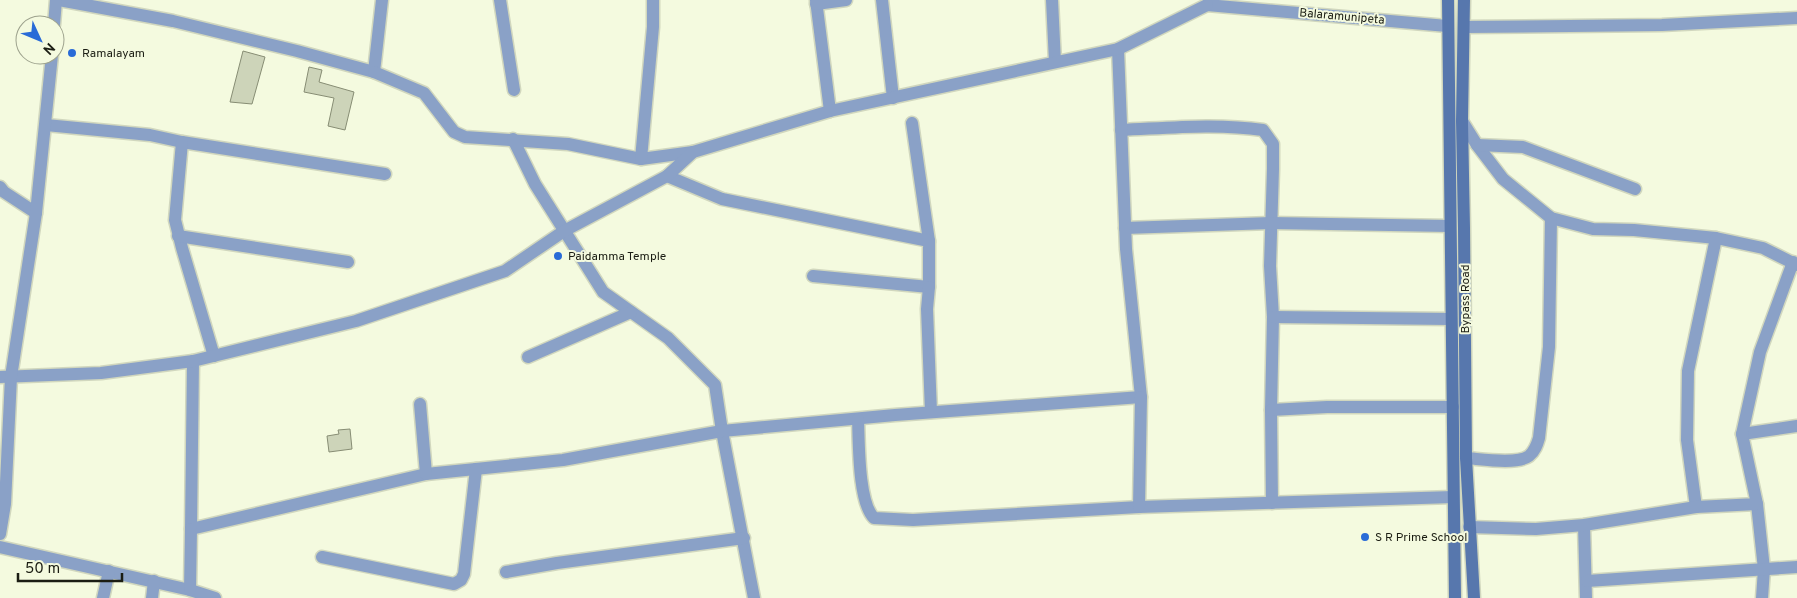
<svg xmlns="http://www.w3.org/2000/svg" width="1797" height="598" font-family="Overpass,sans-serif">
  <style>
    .building { fill: #cdd4b9; stroke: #878d74 }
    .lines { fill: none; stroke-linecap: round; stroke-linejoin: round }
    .minor-casing { stroke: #d1d7be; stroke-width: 15 }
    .secondary-casing { stroke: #d1d7be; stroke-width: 15 }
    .minor { stroke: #8aa1c7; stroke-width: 12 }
    .secondary { stroke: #5777ad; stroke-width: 12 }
    .poi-dot { fill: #296bd7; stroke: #f4fadf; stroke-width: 2 }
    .labels { text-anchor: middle; stroke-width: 4; stroke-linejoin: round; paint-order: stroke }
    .street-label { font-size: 12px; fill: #1b1d13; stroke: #f4fadf }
    .poi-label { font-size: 12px; fill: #1b1d13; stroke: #f4fadf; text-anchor: start }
  </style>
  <rect width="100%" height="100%" fill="#f4fadf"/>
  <g class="building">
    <polygon points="243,51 265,57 252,104 230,102"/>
    <polygon points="309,67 322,70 319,82 354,92 345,130 328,126 334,98 304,92"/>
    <polygon points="350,429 352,449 329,452 327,436 339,434 338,430"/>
  </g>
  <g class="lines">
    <defs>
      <g id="minor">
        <polyline points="59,0 173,21 297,51 374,72 382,0"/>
        <polyline points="500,0 514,90"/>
        <polyline points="816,0 830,111"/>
        <polyline points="882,0 893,98"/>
        <polyline points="1052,0 1055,62"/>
        <polyline points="816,4 846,0"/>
        <polyline points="1207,5 1447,26"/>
        <polyline points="54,25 56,0"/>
        <polyline points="1465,27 1662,25 1797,18"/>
        <polyline points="374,72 424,93 454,132 465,137 568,144 641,159 693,152"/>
        <polyline points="1462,121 1477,145 1503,179 1551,218 1593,229 1634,230 1716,238 1763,248 1797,265"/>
        <polyline points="912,123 929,241"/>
        <polyline points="46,125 150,135 182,142 385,174"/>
        <path d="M1121 130C1168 128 1216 123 1263 130L1273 144V169L1270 266 1273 317 1271 410 1272 503"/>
        <polyline points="513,139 535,184 603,292 668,338 715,385 722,431 754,598"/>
        <polyline points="182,142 175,220 182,248 214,356"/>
        <polyline points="1477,145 1523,147 1635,189"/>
        <polyline points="641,159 653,27 653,0"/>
        <polyline points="667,176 722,199 929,241 929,287 813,276"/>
        <polyline points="0,187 4,192 36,213"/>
        <polyline points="1125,228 1271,223 1450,226"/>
        <polyline points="178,236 348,262"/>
        <polyline points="929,287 927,309 931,412"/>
        <polyline points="1273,317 1451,319"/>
        <polyline points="528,357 631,312"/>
        <polyline points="193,361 191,529 426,474 563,460 722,431 895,415 1141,397 1126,249 1118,49"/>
        <polyline points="0,377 101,373 193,361 356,321 505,271 564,231 667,176 693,152 830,111 1118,49 1207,5"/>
        <polyline points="420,404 426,474"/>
        <polyline points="1271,410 1327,407 1453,407"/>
        <path d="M858 419C859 442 858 502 874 518L913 520 1139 507 1453 497"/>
        <polyline points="1742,434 1797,426"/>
        <path d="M1466 458C1481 459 1517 465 1529 456 1535 451 1537 445 1539 438L1549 347 1551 218"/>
        <polyline points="1757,504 1764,569 1762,598"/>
        <polyline points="1139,507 1141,397"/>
        <polyline points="1696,507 1687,440 1688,371 1716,238"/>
        <polyline points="1584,525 1586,598"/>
        <polyline points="1469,527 1536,529 1584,525 1696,507 1757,504 1742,434 1760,352 1793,262"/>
        <polyline points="0,534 5,504 11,377 36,213 52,55"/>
        <polyline points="0,547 190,590 215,598"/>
        <polyline points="322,557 454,584 461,580 464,574 476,469"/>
        <polyline points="506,572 557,563 744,538"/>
        <polyline points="1587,581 1797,567"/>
        <polyline points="190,590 191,529"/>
        <polyline points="103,598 109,571"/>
        <polyline points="152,598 154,581"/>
      </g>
      <g id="secondary">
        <polyline points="1448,0 1455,598"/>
        <polyline points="1464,0 1462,121 1464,228 1466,458 1474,598"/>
      </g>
    </defs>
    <use href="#minor" class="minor-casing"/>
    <use href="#secondary" class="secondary-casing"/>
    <use href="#minor" class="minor"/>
    <use href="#secondary" class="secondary"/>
  </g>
  <g class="poi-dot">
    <circle cx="72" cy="53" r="5"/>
    <circle cx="558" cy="256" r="5"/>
    <circle cx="1365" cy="537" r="5"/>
  </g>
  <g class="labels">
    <g class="street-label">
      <text transform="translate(1342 16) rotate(5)" y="4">Balaramunipeta</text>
      <text transform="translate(1465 299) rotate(-90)" y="4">Bypass Road</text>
    </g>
    <g class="poi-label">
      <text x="82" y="57">Ramalayam</text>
      <text x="568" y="260">Paidamma Temple</text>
      <text x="1375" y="541">S R Prime School</text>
    </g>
  </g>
  <g transform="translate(40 40) rotate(134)"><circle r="24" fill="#f4fadf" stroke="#9da28d"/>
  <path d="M0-4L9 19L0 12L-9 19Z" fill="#296bd7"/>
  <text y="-8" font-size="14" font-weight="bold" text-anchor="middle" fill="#1b1d13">N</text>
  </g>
  <path d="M18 573v8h104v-8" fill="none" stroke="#1b1d13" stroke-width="2.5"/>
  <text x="25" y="573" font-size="15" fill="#1b1d13" stroke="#f4fadf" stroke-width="4" paint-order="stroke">50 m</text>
</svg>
